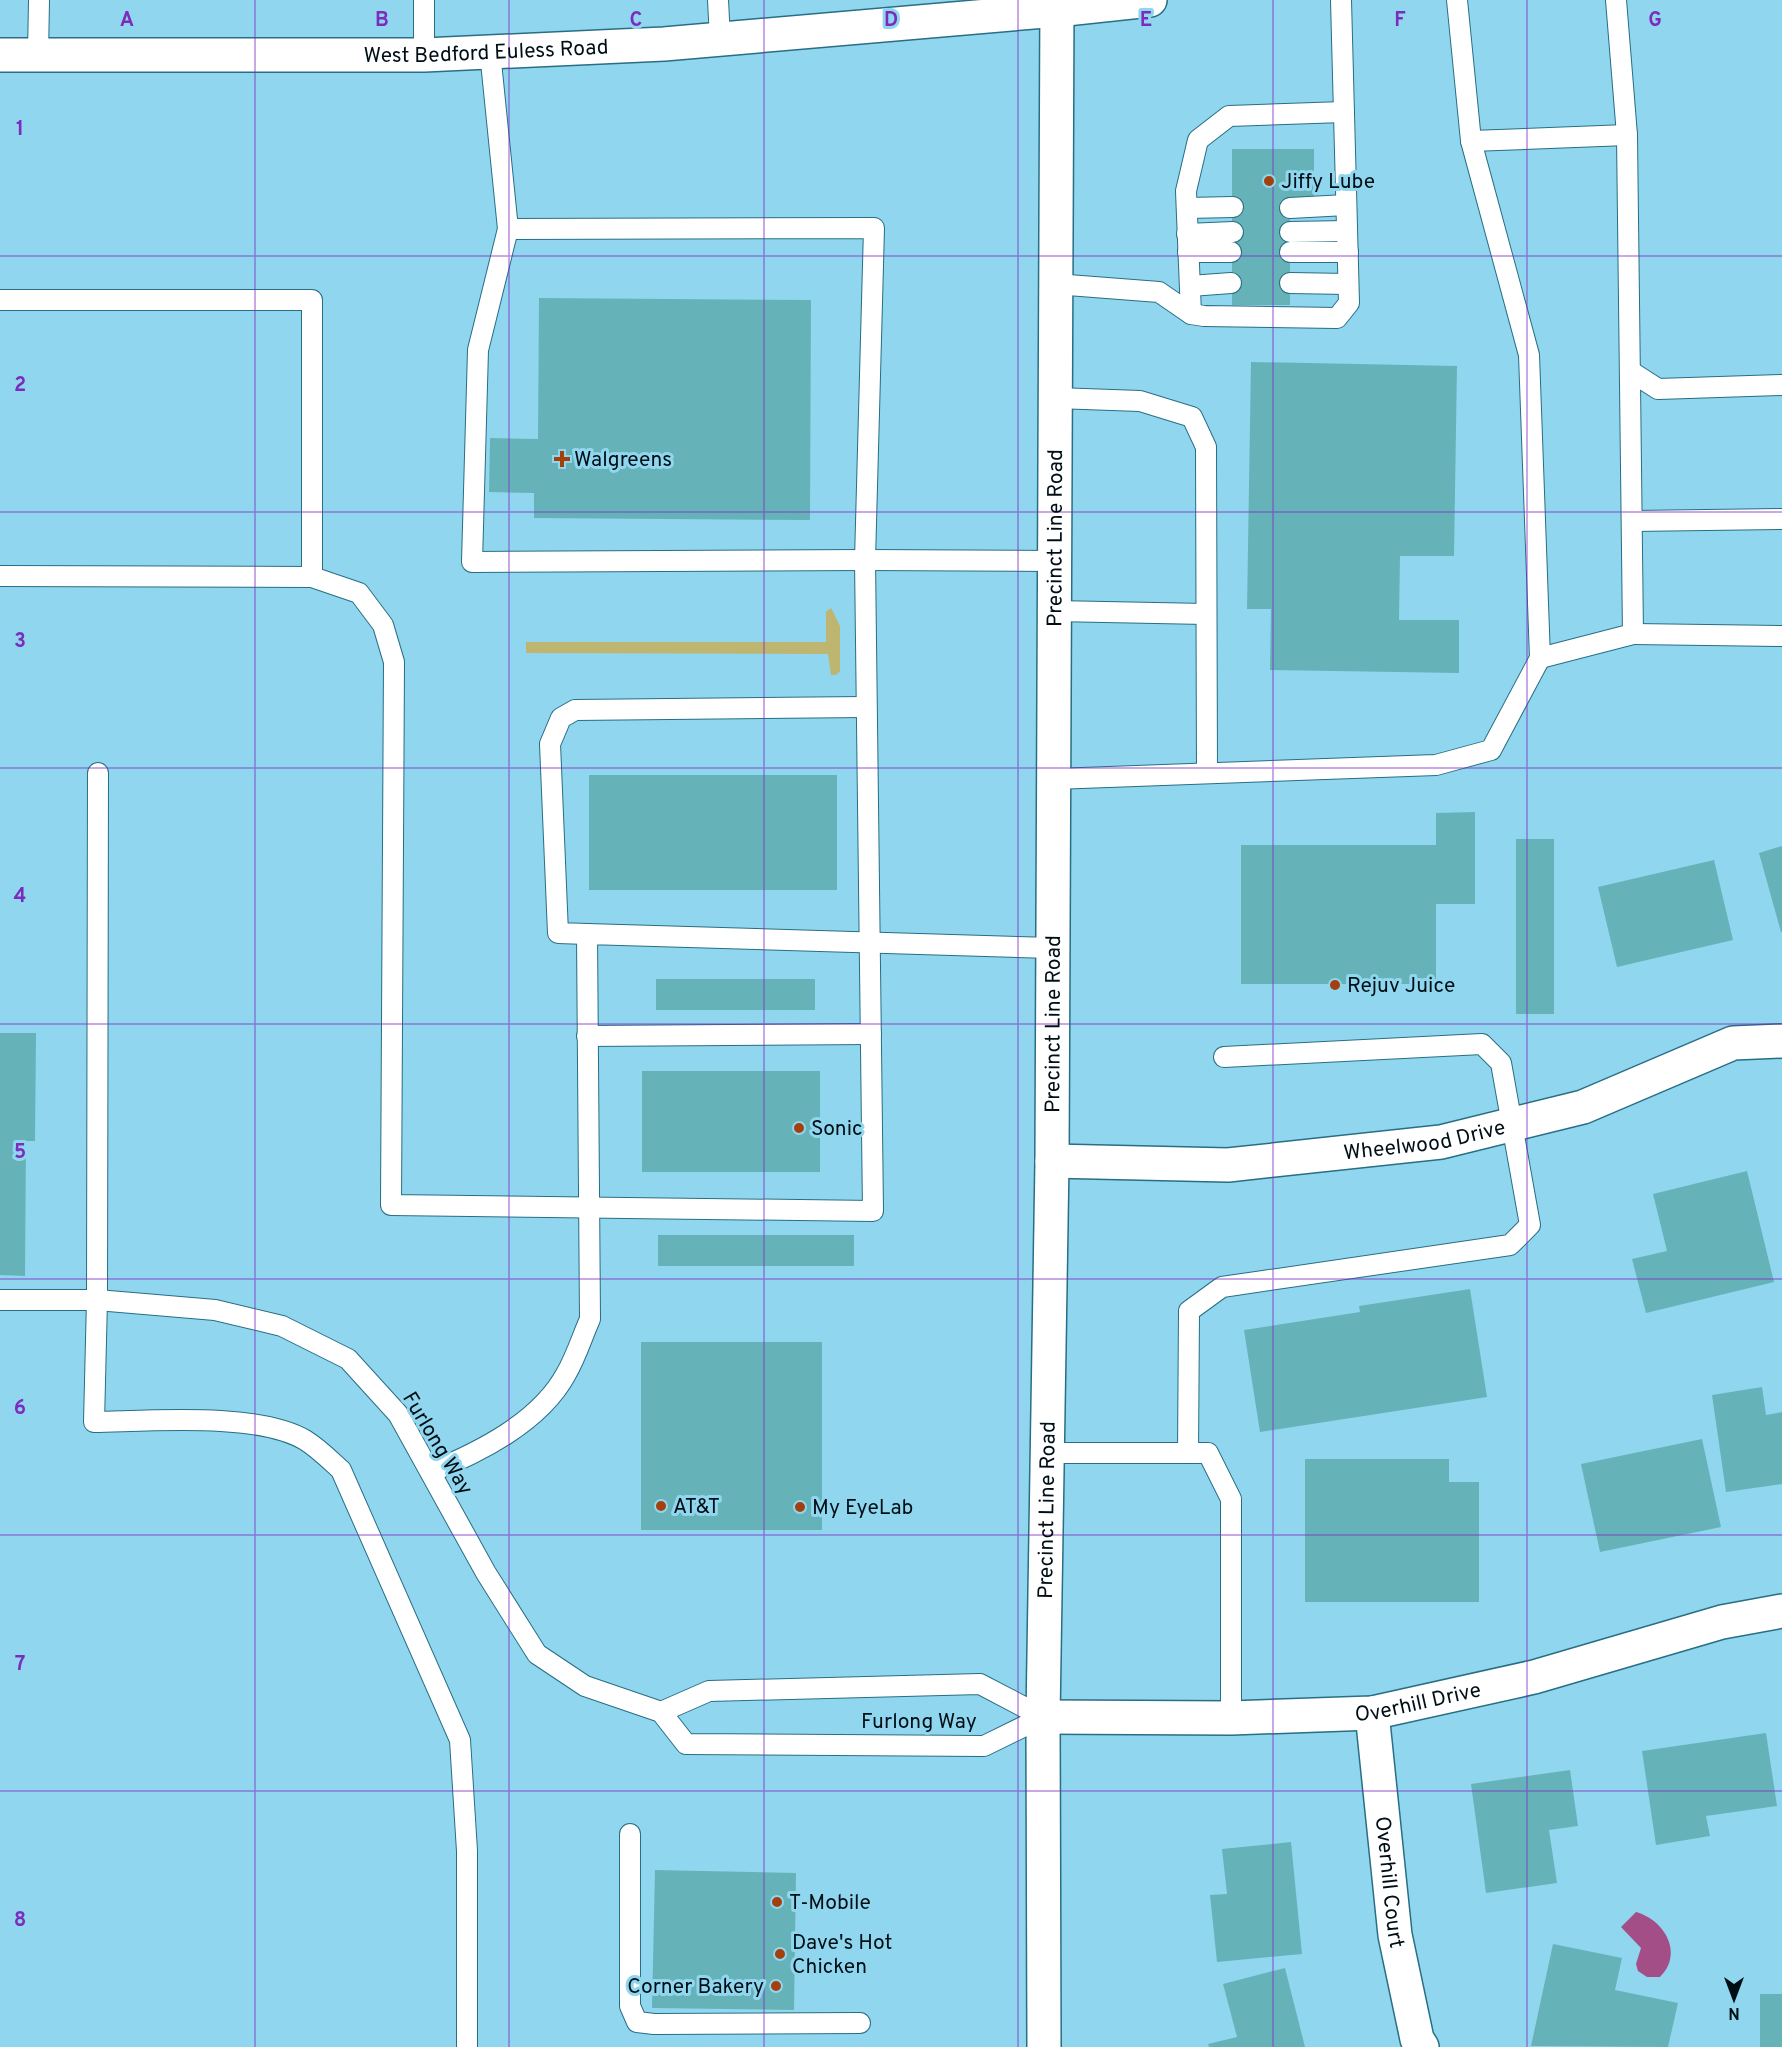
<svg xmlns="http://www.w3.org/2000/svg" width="1782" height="2047" font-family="Overpass,sans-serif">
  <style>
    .green { fill: #beb571 }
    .water { fill: #a44e87 }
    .building { fill: #65b3b9 }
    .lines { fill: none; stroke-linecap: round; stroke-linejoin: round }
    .service-casing { stroke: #286e84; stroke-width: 22 }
    .minor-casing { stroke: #286e84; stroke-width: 36 }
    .secondary-casing { stroke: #286e84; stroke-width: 36 }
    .service { stroke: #fff; stroke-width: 20 }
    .minor { stroke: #fff; stroke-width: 33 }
    .secondary { stroke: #fff; stroke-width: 33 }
    .grid { fill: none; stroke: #7b2cbf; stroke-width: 1.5; stroke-opacity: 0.55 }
    .poi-dot { fill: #a4400d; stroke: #91d6ef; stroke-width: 2 }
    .labels { text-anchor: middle; stroke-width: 6; stroke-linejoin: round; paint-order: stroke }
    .street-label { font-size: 21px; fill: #000f15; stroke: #91d6ef }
    .poi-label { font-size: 21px; fill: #000f15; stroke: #91d6ef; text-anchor: start }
    .grid-label { font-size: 20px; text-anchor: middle; font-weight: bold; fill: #7b2cbf; stroke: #91d6ef; stroke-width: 6; stroke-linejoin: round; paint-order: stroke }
  </style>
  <rect width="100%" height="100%" fill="#91d6ef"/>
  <polygon class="green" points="831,608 840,626 840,671 836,675 831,675 828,654 526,653 526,642 826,642 826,612"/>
  <path class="water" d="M1636 1912C1665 1920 1684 1954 1660 1977H1647L1638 1971 1636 1964 1641 1948 1621 1927Z"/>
  <g class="building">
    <polygon points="1232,149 1314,149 1314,200 1290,200 1290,305 1232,305"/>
    <polygon points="539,298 811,300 810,520 534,518 534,493 489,492 490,438 538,439"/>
    <polygon points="1251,362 1457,366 1454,556 1400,556 1399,620 1459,620 1459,673 1270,670 1271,609 1247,609"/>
    <rect x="589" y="775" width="248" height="115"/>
    <polygon points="1475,812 1475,904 1436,904 1436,984 1241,984 1241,845 1436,845 1436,813"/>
    <rect x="1516" y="839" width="38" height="175"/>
    <polygon points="1782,846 1782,932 1781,932 1759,853"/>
    <polygon points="1714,860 1733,940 1617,967 1598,887"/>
    <rect x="656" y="979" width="159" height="31"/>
    <polygon points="0,1033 36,1033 35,1141 26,1141 25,1276 0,1275"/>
    <rect x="642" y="1071" width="178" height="101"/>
    <polygon points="1747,1171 1774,1282 1646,1313 1632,1259 1667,1251 1653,1194"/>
    <rect x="658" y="1235" width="196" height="31"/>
    <polygon points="1470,1289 1487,1397 1260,1432 1244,1330 1360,1312 1359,1306"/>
    <rect x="641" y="1342" width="181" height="188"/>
    <polygon points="1762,1387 1766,1415 1782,1412 1782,1484 1726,1492 1712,1395"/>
    <polygon points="1702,1439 1721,1527 1600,1552 1581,1464"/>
    <polygon points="1305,1459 1449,1459 1449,1482 1479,1482 1479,1602 1305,1602"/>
    <polygon points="1766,1733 1777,1806 1706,1816 1710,1836 1656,1845 1642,1751"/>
    <polygon points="1570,1770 1578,1826 1549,1830 1557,1883 1486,1893 1471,1784"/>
    <polygon points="1291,1842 1302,1954 1217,1962 1210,1895 1227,1894 1222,1849"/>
    <polygon points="655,1870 796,1873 794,2010 652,2008"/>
    <polygon points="1553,1944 1622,1958 1615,1990 1678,2003 1668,2047 1531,2046"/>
    <polygon points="1285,1968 1305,2047 1209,2047 1208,2044 1237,2037 1223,1984"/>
    <rect x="1760" y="1994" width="22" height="53"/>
  </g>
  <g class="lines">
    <defs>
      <g id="service">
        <polyline points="424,0 424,55"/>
        <polyline points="718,0 720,39"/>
        <polyline points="38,55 39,0"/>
        <polyline points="1471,141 1627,135"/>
        <polyline points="1187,208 1233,207"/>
        <polyline points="1290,208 1346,205"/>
        <polyline points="508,229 478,350 472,562 865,560 1055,561"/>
        <polyline points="1290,232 1347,231"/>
        <polyline points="1187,234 1233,232"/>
        <polyline points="1188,252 1231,252"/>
        <polyline points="1290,252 1348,252"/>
        <polyline points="1290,283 1348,284"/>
        <polyline points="1055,284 1159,292 1191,314 1204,316 1337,318 1349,303 1341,0"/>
        <polyline points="1190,286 1231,283"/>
        <polyline points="0,300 312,300 312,577"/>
        <polyline points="1191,314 1186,191 1198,140 1229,116 1344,112"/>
        <polyline points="1630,371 1658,389 1782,385"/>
        <polyline points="1056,398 1140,401 1192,417 1206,447 1207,773"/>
        <polyline points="1632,521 1782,519"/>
        <polyline points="0,576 312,577 359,593 383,625 394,662 391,1205 873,1211 865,560 874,228 508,229 490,52"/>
        <polyline points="1054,611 1206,614"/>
        <polyline points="1633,634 1782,636"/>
        <polyline points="1540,658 1633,634 1627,135 1616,0"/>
        <path d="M98 773 97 1300 94 1422C150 1421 258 1412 305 1440 318 1448 330 1460 341 1470L460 1740 467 1851V2047"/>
        <polyline points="1054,779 1436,765 1491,750 1540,658 1529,355 1471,141 1457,0"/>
        <polyline points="587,934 558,933 550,744 561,718 575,710 865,707"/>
        <polyline points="587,1036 871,1034"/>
        <polyline points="0,1300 97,1300 215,1310 282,1326 348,1359 398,1414 486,1573 537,1654 585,1686 661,1712 686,1744 984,1746 1043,1717"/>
        <polyline points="1047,1453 1208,1453 1231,1499 1231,1718"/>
        <polyline points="1188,1453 1189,1311 1222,1287 1510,1245 1530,1225 1501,1063 1482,1044 1224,1057"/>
        <path d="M431 1472C480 1452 540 1422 566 1374 576 1357 582 1337 590 1319L587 934 1053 948"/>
        <polyline points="661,1712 709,1691 980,1684 1043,1717"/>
        <polyline points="630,1834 630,2006 637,2022 654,2024 860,2023"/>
      </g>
      <g id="minor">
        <path id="s1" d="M1052 1161 1228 1165 1441 1142 1583 1107 1733 1043 1782 1041"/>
        <path id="s2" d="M1372 1713 1395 1935 1417 2039 1422 2047"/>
        <path id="s3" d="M1043 1717 1231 1718 1372 1713 1534 1677 1722 1622 1782 1611"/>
      </g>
      <g id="secondary">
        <path id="s4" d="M0 55H424L664 44 1057 10 1150 0"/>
        <path id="s5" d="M1044 2047 1043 1717 1052 1161 1057 0"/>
      </g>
    </defs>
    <use href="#service" class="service-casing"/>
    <use href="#minor" class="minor-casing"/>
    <use href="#secondary" class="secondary-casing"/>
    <use href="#service" class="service"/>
    <use href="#minor" class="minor"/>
    <use href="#secondary" class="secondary"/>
  </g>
  <path class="grid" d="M255 0V2047M509 0V2047M764 0V2047M1018 0V2047M1273 0V2047M1527 0V2047M0 256H1782M0 512H1782M0 768H1782M0 1024H1782M0 1279H1782M0 1535H1782M0 1791H1782"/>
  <g class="poi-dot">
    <circle cx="1269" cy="181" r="6"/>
    <path d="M559 450h6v6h6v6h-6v6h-6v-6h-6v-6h6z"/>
    <circle cx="1335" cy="985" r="6"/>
    <circle cx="799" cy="1128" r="6"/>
    <circle cx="661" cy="1506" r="6"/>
    <circle cx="800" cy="1507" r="6"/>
    <circle cx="777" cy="1902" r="6"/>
    <circle cx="780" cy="1954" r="6"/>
    <circle cx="776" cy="1986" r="6"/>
  </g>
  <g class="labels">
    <g class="street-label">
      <text dy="7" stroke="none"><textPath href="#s4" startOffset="486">West Bedford Euless Road</textPath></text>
      <text dy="7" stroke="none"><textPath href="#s5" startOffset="1509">Precinct Line Road</textPath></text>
      <text dy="7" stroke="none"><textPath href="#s5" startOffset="1023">Precinct Line Road</textPath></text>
      <text dy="7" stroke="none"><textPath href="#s1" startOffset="374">Wheelwood Drive</textPath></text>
      <text transform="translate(438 1443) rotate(59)" y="7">Furlong Way</text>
      <text dy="7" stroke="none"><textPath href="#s5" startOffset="537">Precinct Line Road</textPath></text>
      <text dy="7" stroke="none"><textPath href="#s3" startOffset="376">Overhill Drive</textPath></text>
      <text x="919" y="1728">Furlong Way</text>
      <text dy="7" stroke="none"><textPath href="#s2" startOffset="170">Overhill Court</textPath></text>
    </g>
    <g class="poi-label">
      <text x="1281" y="188">Jiffy Lube</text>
      <text x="574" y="466">Walgreens</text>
      <text x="1347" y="992">Rejuv Juice</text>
      <text x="811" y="1135">Sonic</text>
      <text x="673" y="1513">AT&amp;T</text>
      <text x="812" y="1514">My EyeLab</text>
      <text x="789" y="1909">T-Mobile</text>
      <text x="792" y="1949">Dave's Hot<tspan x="792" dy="24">Chicken</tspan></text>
      <text x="764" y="1993" text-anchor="end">Corner Bakery</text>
    </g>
  </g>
  <g class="grid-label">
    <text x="127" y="26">A</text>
    <text x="382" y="26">B</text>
    <text x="636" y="26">C</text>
    <text x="891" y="26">D</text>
    <text x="1146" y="26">E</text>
    <text x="1400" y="26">F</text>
    <text x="1655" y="26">G</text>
    <text x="20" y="135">1</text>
    <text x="20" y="391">2</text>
    <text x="20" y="647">3</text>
    <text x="20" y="902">4</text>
    <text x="20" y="1158">5</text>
    <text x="20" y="1414">6</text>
    <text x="20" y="1670">7</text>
    <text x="20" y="1926">8</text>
  </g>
  <g transform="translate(1734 1999) rotate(180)" stroke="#91d6ef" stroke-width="4.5" paint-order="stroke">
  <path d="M0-4.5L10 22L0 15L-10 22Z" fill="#000f15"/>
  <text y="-9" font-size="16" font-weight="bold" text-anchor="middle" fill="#000f15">N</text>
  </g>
</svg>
